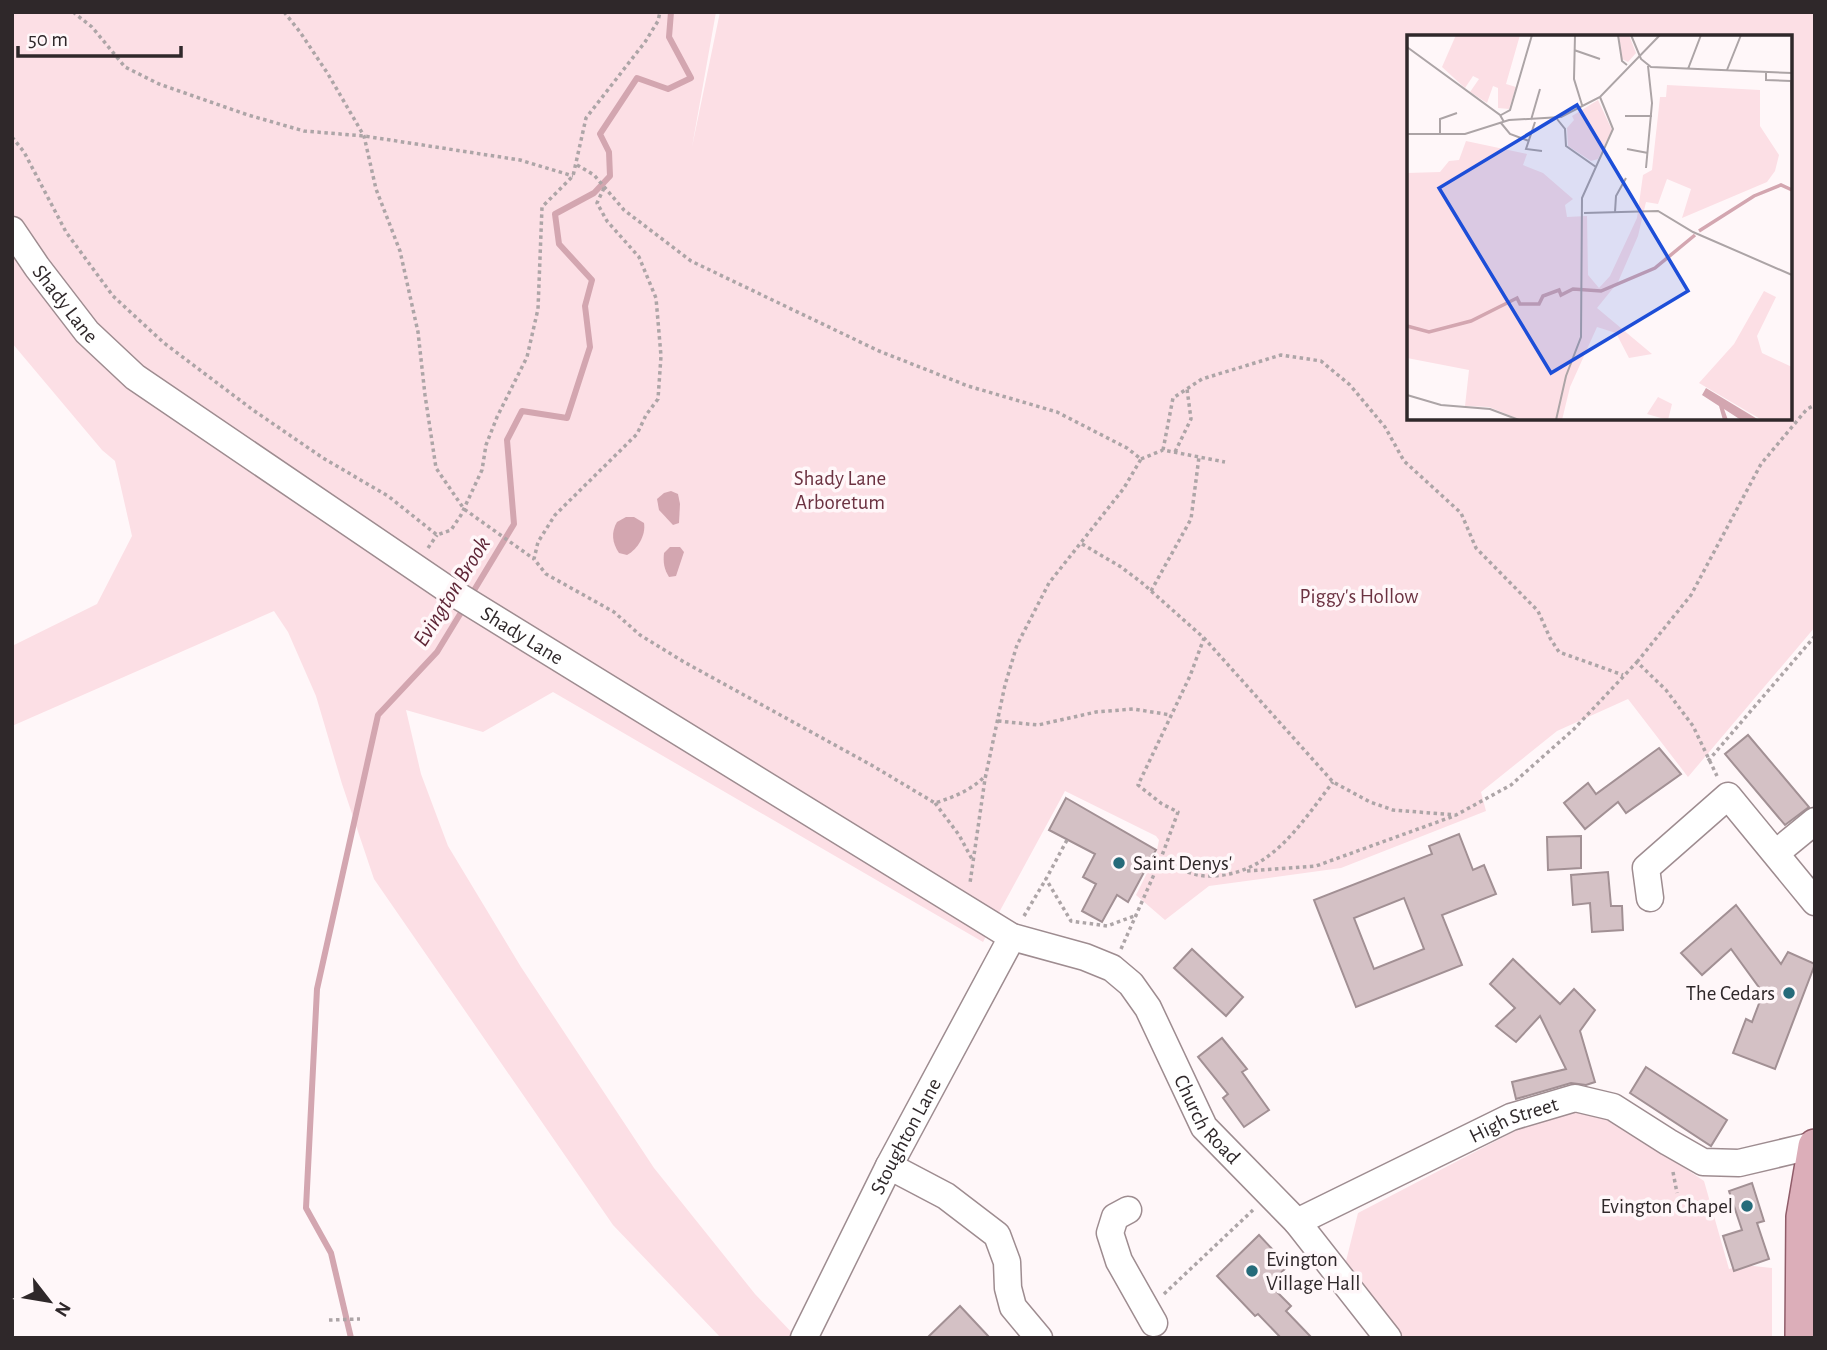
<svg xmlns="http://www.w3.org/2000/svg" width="1827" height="1350" font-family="'Alegreya Sans',sans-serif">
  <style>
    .green { fill: #fcdfe5; fill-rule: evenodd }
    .water { fill: #d3a6b0 }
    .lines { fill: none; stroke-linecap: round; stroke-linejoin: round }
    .stream { stroke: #d3a6b0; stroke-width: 6 }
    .building { fill: #d4c1c5; stroke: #a29094; stroke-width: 2; fill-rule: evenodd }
    .minor-casing { stroke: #9e8c90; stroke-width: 29 }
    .major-casing { stroke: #905c69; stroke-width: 36 }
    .path { stroke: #ada5a7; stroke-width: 3.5; stroke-dasharray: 3.5 3.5; stroke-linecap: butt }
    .minor { stroke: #fff; stroke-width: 26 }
    .major { stroke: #dcaeb9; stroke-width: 33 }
    .poi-dot { fill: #256b7a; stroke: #fff7f9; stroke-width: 2.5 }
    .labels { text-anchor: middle; stroke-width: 7; stroke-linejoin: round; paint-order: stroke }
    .street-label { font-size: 21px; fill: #2f282a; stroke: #fff7f9 }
    .park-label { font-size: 21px; fill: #6b3241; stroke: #fff7f9 }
    .poi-label { font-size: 21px; fill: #2f282a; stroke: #fff7f9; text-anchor: start }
    .water-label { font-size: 23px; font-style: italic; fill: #5e2536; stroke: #fff7f9 }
    .inset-river { fill: none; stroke: #d3a6b0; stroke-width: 3.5 }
    .inset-road { fill: none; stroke: #aca4a6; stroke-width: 2 }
    .view { fill: #1d4ed8; fill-opacity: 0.15; stroke: #1d4ed8; stroke-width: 3.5 }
    .inset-edge { fill: none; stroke: #2f282a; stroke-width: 3.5 }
  </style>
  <rect width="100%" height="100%" fill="#fff7f9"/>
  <g class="green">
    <path d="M12 12H716L692 147 720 12H1815V627L1688 777 1628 699 1557 731 1481 792 1486 811 1341 868 1209 886 1165 920 1136 895 1156 855 1159 840 1156 836 1065 791 983 942 553 692 483 732 406 710 421 774 448 846 521 967 654 1168 755 1294 797 1338H721L613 1225 374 879 342 784 316 696 288 632 274 611 12 726V646L97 604 132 536 115 461 102 450 12 343ZM1409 37H1790V418H1409Z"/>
    <polygon points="1587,1110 1608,1116 1704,1181 1729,1269 1744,1265 1772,1268 1772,1338 1400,1338 1345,1265 1358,1213 1515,1131 1564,1111"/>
  </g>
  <g class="water">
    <polygon points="671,491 678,494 680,504 679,523 673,525 659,510 657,499 664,493"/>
    <path d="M626 517H634L644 523C646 535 638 549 627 555L619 553C612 543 611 532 617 522Z"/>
    <path d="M670 547H680L684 552 676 576 669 577C664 569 663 562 664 553Z"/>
  </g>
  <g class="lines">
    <g class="stream">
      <polyline points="470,597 514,524 507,440 522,411 567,418 590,347 585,306 592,280 559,244 555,214 594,193 610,176 609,152 600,134 637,78 668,89 691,78 669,37 671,12"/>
      <polyline points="351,1338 331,1253 306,1208 317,989 378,715 437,652 465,606"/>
    </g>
  </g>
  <g class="building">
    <polygon points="1748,735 1809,807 1785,825 1725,754"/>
    <polygon points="1659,748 1681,774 1626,813 1618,802 1585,829 1564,803 1588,783 1596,794"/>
    <polygon points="1066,798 1156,850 1128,902 1117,895 1102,922 1082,911 1096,884 1083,877 1095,854 1049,830"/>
    <path d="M1459 834 1473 870 1484 865 1496 894 1442 915 1462 965 1356 1007 1314 900 1432 854 1429 846ZM1404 898 1424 949 1374 969 1354 918Z"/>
    <polygon points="1581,836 1581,868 1548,870 1547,837"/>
    <polygon points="1608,872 1611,906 1622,906 1623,930 1592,932 1590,903 1573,905 1571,875"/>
    <polygon points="1736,905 1781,964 1788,952 1815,964 1775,1069 1733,1053 1746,1019 1752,1022 1763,993 1731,949 1702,975 1681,953"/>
    <polygon points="1192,949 1243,997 1226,1016 1174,968"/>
    <polygon points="1513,959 1560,1004 1574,989 1595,1010 1580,1031 1595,1082 1586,1085 1571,1083 1516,1099 1512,1082 1566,1069 1540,1016 1516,1042 1496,1026 1515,1008 1490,984"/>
    <polygon points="1222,1038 1247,1069 1242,1072 1269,1110 1244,1127 1223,1098 1228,1094 1198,1057"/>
    <polygon points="1646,1067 1727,1120 1711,1146 1630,1093"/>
    <polygon points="1752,1183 1764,1221 1757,1223 1769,1259 1734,1271 1723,1236 1742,1230 1729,1191"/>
    <polygon points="1259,1235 1288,1266 1269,1284 1291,1306 1286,1311 1312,1338 1281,1338 1258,1314 1255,1316 1217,1276"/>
    <polygon points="960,1306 990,1338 927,1338"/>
  </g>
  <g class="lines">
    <defs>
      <g id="minor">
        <path id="s1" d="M12 230 37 267 87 332 135 377 444 587 1012 937 1085 957 1112 968 1131 984 1148 1008 1204 1127 1297 1222 1388 1338"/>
        <polyline points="1776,853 1815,821"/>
        <polyline points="1650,898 1646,868 1728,796 1815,902"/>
        <polyline points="889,1166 946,1196 997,1235 1007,1262 1008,1288 1013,1307 1039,1338"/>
        <polyline points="1128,1210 1115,1217 1110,1233 1119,1261 1154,1323"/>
        <path id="s2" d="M1297 1222 1511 1117 1575 1098 1613 1107 1668 1142 1703 1162 1739 1163 1815 1145"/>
        <path id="s3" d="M804 1338 889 1166 1012 937"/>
      </g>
      <polyline id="major" points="1802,1338 1803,1217 1815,1146"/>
    </defs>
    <use href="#minor" class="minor-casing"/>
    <use href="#major" class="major-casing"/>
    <g class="path">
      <polyline points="73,12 92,27 125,67 159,84 248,115 304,131 364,136 520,160 573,176"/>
      <polyline points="284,12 300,32 328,74 364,136 376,189 400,251 418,332 425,395 436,468 464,509 534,559"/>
      <polyline points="12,137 24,152 66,232 113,296 164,343 253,410 323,458 388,496 437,535 451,530 461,515 482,470 486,445 497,417 527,357 538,309 542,207 573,176 586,118 645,42 658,21 660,12"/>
      <polyline points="577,165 594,175 624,210 691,261 879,351 968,386 1057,412 1127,448 1141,459 1124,488 1049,583 1017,645 1005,685 985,779 970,883"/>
      <path d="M604 188 597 203 607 221 639 257 656 298 661 356 658 399 646 415 637 434 555 515 538 542 534 559 546 574 614 612 640 635 684 662 873 766 935 803C954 797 972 790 986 775"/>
      <polyline points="1163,450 1173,398 1202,379 1281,355 1321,361 1350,385 1385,427 1404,461 1461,513 1476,548 1538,611 1550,638 1559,652 1623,675"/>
      <polyline points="1175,452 1191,419 1187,389"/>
      <polyline points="1141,459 1163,450 1225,462"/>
      <polyline points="1082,544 1121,567 1141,582 1204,638 1333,782 1370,802 1393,810 1456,815 1511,785 1574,729 1637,662 1666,690 1693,726 1717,776"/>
      <polyline points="428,548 437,535"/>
      <polyline points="1151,591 1191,519 1199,457"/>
      <polyline points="1637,662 1691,595 1761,464 1807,409 1815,405"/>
      <polyline points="998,721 1038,725 1096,712 1133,709 1171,715"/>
      <polyline points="1708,761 1815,636"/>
      <polyline points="935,803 959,835 972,859"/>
      <polyline points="1067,840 1046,879 1071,921 1107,926 1137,915"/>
      <polyline points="1160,861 1178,812 1162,804 1138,785 1190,676 1204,638"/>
      <polyline points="1247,871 1316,866 1454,816"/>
      <polyline points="1024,916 1046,879"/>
      <path d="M1121 949 1160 861C1174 866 1192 876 1207 876 1269 877 1299 826 1333 782"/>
      <polyline points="1673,1172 1677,1193"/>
      <polyline points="1164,1294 1253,1210"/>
      <polyline points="329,1320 360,1319"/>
    </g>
    <use href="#minor" class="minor"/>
    <use href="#major" class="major"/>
  </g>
  <g class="poi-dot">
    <circle cx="1119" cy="863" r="7"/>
    <circle cx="1789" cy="993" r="7"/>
    <circle cx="1747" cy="1206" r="7"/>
    <circle cx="1252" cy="1271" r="7"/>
  </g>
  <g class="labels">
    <g class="street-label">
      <text dy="7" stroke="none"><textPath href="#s1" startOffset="91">Shady Lane</textPath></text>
      <text dy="7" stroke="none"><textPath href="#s1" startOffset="658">Shady Lane</textPath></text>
      <text dy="7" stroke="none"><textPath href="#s1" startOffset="1519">Church Road</textPath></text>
      <text dy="7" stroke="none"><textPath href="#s2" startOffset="240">High Street</textPath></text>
      <text dy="7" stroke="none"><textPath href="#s3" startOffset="226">Stoughton Lane</textPath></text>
    </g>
    <g class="park-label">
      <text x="840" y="485">Shady Lane<tspan x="840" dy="24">Arboretum</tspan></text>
      <text x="1359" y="603">Piggy's Hollow</text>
    </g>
    <g class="poi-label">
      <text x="1133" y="870">Saint Denys'</text>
      <text x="1775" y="1000" text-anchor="end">The Cedars</text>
      <text x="1733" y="1213" text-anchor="end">Evington Chapel</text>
      <text x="1266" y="1266">Evington<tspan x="1266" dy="24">Village Hall</tspan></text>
    </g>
    <g class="water-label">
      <text transform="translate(451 591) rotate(-58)" y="8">Evington Brook</text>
    </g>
  </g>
  <g transform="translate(1407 35)">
    <rect width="385" height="385" fill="#fff7f9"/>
    <path d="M49 0H113L99 49 109 52 102 74 91 73V53L86 51 80 68 63 57 72 44 66 41 58 53 35 32ZM212 0H222L229 18 221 27 215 24ZM260 50 353 55V91L372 120 368 136 360 147 275 183 284 154 260 144 251 169 239 167 231 201 211 247 190 273 245 319 222 323 209 298 190 292 163 352 155 385H114L82 372 58 371 62 335 0 323V138L33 137 42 126 52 125 59 106 120 119 116 130 136 138 166 164 158 170 160 182 180 181 181 240 192 253 203 241 230 183 236 140 245 135 253 62H259ZM191 65 205 95 191 124 184 126 161 111 160 93 167 85 165 81ZM357 256 369 262 350 301 355 318 385 332V385H355L292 348 327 309ZM251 362 265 369 261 385 240 379Z" fill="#fcdfe5"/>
    <path d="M299 353 352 385H334L317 374 321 385H316L312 371 295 360Z" fill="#d3a6b0"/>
    <path class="inset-river" d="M292 196 347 161 374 150 385 155M0 291 22 297 64 286 110 263 113 269H132L136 261 152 255 154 260 166 254 194 256 248 233 288 200"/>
    <path class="inset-road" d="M168 0 167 44 175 70M211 0 215 26 220 30M224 0 234 24 244 32 385 38M0 12 93 80 97 87M167 15 193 24M281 34 294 0M320 35 334 0M359 37V45L384 46M384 46 385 86M94 80 103 75 125 0M218 81H245M150 84 158 94 159 111 189 132M124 85 133 54M128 87 119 114 135 116M94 88 103 99 122 106M0 99H58L102 85 154 82 193 62 253 0M33 99V84L50 78M220 114 241 118M239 133 245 68 241 31M208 177 209 161 219 143M177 178 251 176 286 197 385 240M0 360 34 370 83 374 112 385M149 385 159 341 174 302 175 163 206 94 193 62"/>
    <path class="view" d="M170 70 281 256 144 338 32 153Z"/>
    <rect width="385" height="385" class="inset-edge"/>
  </g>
  <rect width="1827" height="1350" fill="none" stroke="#2f282a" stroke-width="28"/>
  <g transform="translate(49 1301) rotate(121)" stroke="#fff7f9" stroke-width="5" paint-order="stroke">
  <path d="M0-5L12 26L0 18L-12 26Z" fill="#2f282a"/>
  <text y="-10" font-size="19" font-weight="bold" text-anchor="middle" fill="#2f282a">N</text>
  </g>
  <path d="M18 46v10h163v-10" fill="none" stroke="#2f282a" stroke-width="3.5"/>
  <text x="28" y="46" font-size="21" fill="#2f282a" stroke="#fff7f9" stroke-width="5" paint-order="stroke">50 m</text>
</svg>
